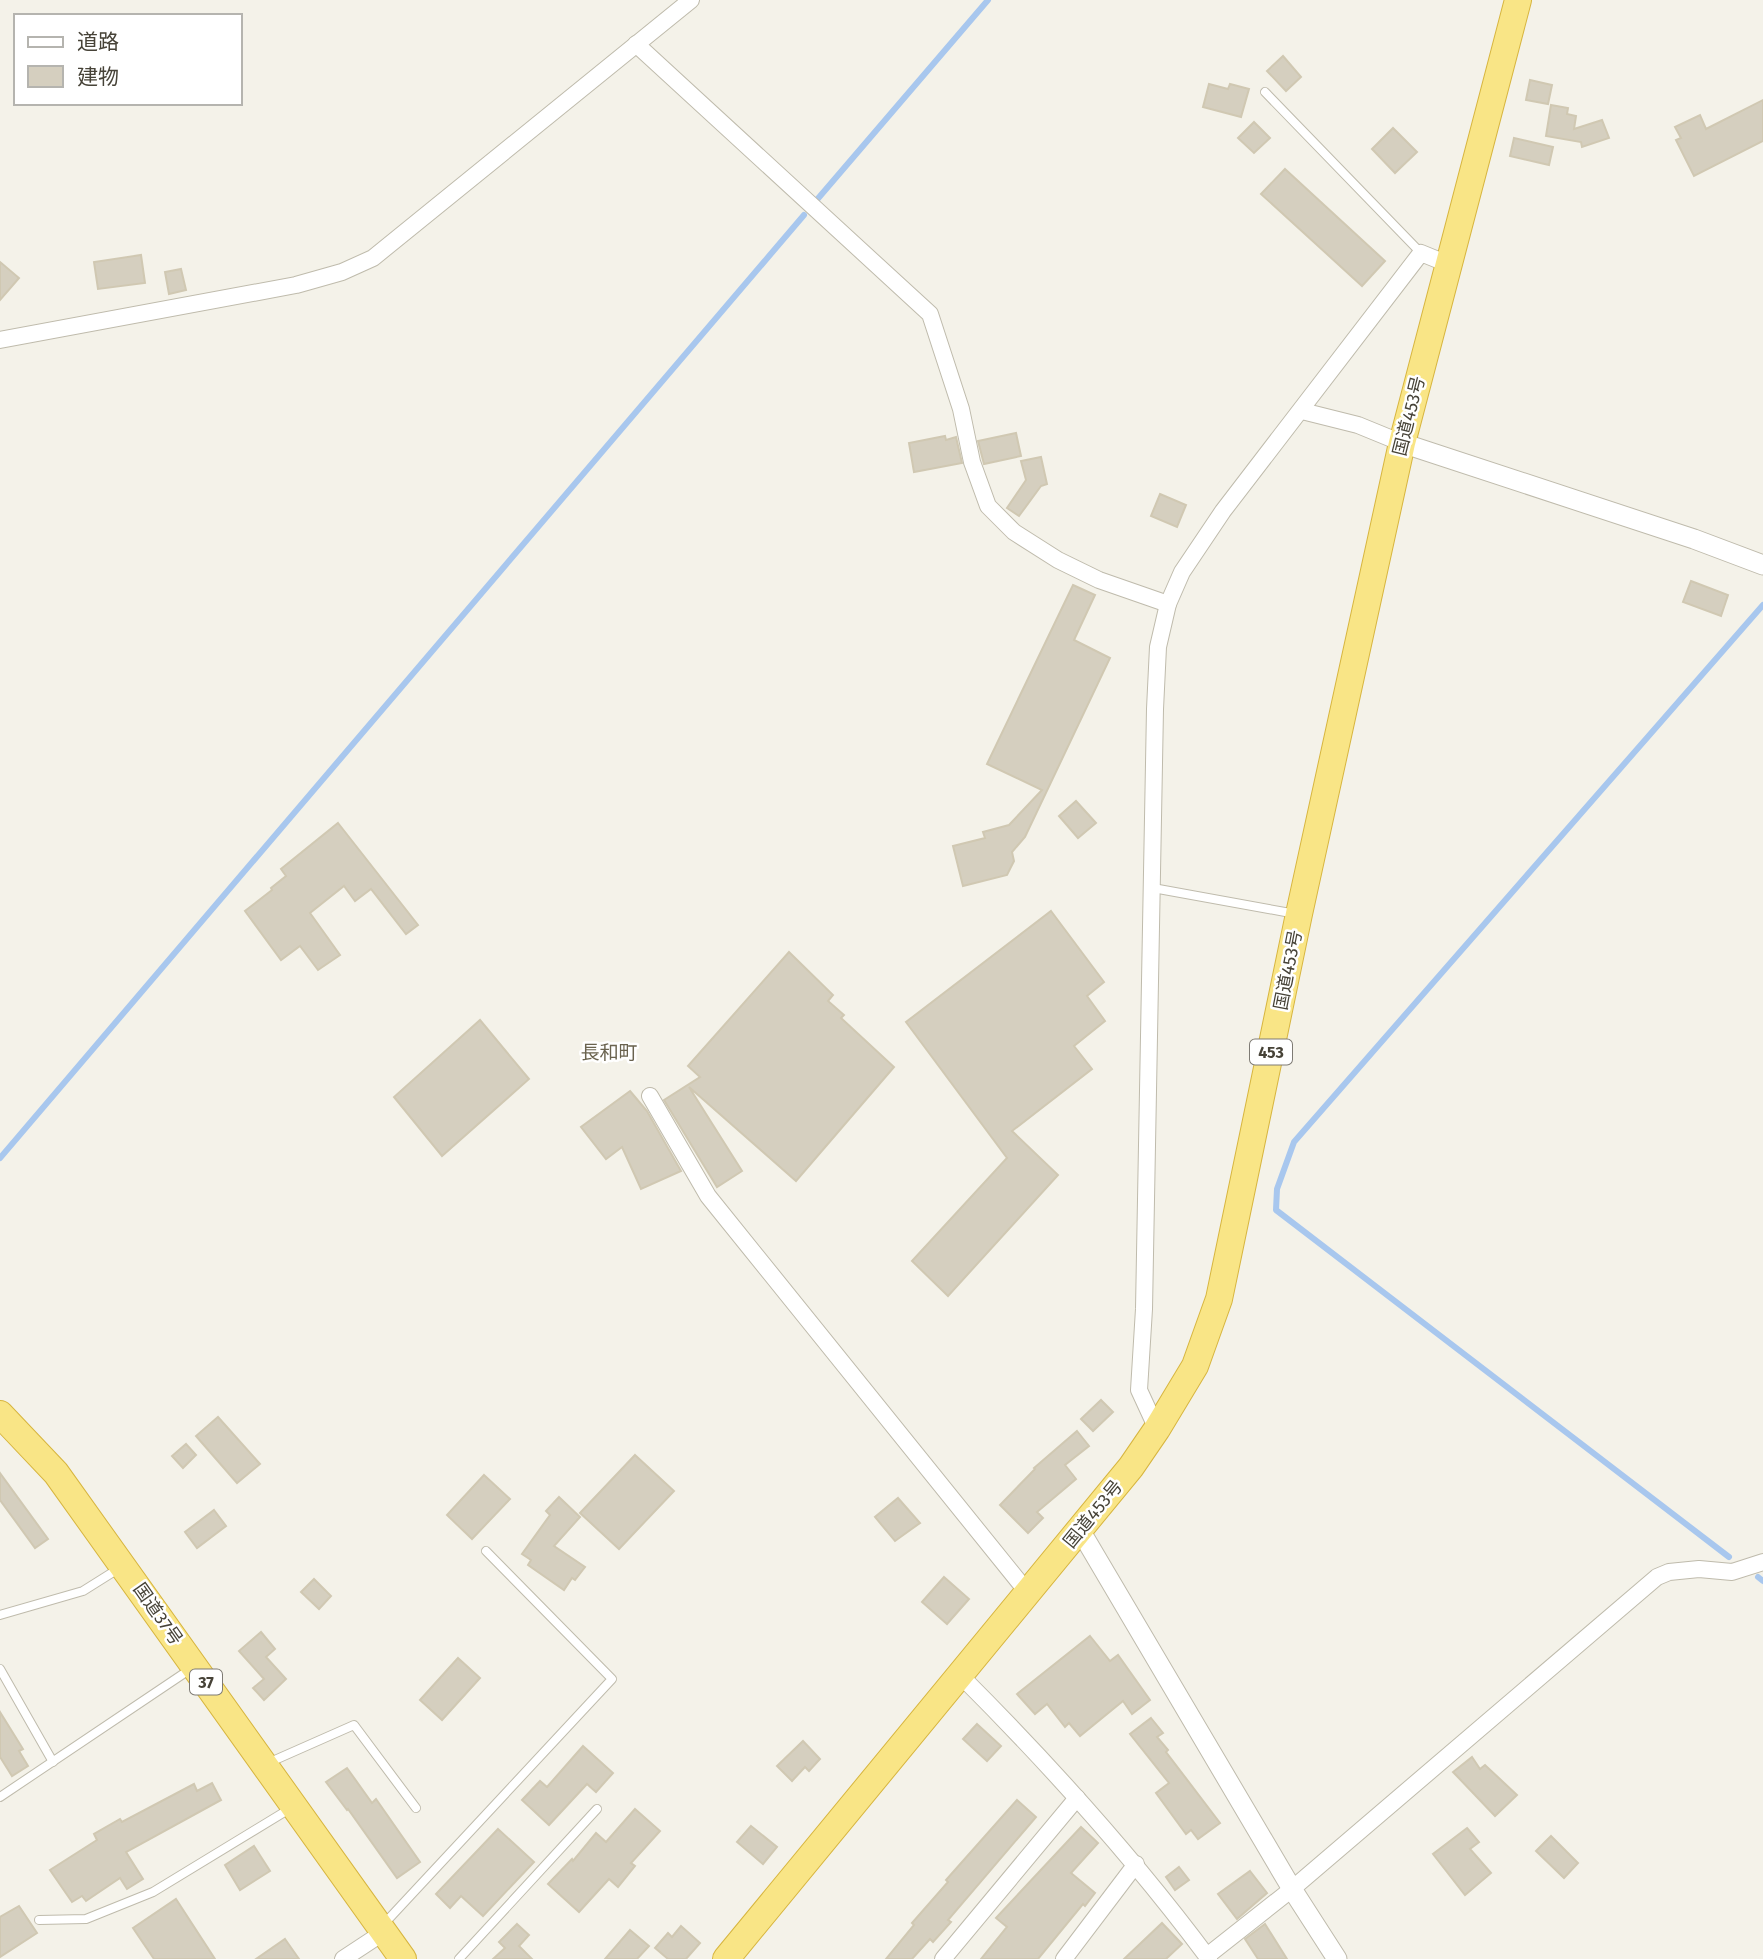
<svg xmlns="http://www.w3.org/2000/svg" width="1763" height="1959" font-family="'Fira Sans','Noto Sans JP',sans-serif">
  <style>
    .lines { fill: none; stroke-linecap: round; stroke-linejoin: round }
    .stream { stroke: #a8c7ee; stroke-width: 6 }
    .building { fill: #d5cfbf; stroke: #d0c8b2; stroke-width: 2 }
    .service-casing { stroke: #bfbbac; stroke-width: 10 }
    .minor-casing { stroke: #bfbbac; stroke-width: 18 }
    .tertiary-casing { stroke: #bfbbac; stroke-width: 21 }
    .trunk-casing { stroke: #d7b53f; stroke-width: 28 }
    .service { stroke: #fff; stroke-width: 8 }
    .minor { stroke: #fff; stroke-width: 16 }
    .tertiary { stroke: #fff; stroke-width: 19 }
    .trunk { stroke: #f9e586; stroke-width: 26 }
    .labels { text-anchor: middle; stroke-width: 5; stroke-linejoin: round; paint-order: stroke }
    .shield { fill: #fff; stroke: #7e7b74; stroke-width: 2 }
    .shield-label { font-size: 16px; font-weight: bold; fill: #474338 }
    .street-label { font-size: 18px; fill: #474338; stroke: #fff }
    .neighbourhood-label { font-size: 19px; fill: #6a634f; stroke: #fff }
  </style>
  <rect width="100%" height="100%" fill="#f4f2e9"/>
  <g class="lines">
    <g class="stream">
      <polyline points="815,202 988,0"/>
      <polyline points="0,1158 804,215"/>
      <polyline points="1729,1557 1276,1210 1277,1189 1294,1142 1763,605"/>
      <polyline points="1758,1577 1763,1581"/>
    </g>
  </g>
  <g class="building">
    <polygon points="1283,56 1301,77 1286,91 1267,71"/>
    <polygon points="1530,80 1552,85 1548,104 1526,100"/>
    <polygon points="1209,84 1228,89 1230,84 1249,89 1241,117 1203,107"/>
    <polygon points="1763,100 1763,141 1694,176 1676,140 1681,138 1675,127 1700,115 1706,129"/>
    <polygon points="1551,105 1568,108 1567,114 1576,116 1574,129 1602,120 1609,138 1582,147 1581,142 1546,136"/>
    <polygon points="1254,122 1270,138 1254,153 1238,138"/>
    <polygon points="1393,128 1417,152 1395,173 1372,149"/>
    <polygon points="1514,138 1553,147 1549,165 1510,156"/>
    <polygon points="1285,169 1385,261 1362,286 1261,194"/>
    <polygon points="141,255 145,283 98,289 94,262"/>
    <polygon points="0,262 19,278 0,300"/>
    <polygon points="181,269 186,290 169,294 165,272"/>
    <polygon points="1016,433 1021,456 984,464 978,441"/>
    <polygon points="945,436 946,440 956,437 962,463 914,472 909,443"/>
    <polygon points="1041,457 1047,484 1041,486 1019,516 1007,508 1026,480 1021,461"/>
    <polygon points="1160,494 1186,505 1177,527 1151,516"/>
    <polygon points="1691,581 1728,595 1721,616 1683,602"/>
    <polygon points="1073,585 1095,595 1074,640 1110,658 1025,837 1012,852 1014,861 1007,875 963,886 953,846 985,838 983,832 1009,825 1042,790 987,764"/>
    <polygon points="1076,801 1096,823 1078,838 1059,816"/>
    <polygon points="338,823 418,925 406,934 371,889 355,901 344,886 310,913 340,955 318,970 300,946 281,960 245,911 272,890 271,888 286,876 281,869"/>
    <polygon points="1051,911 1104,982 1087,996 1105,1021 1074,1046 1092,1069 1012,1131 1058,1175 948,1296 912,1261 1007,1158 906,1022"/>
    <polygon points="789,952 833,995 828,1001 844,1015 841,1018 894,1067 796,1181 689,1087 742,1171 717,1187 664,1100 700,1077 688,1066"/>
    <polygon points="480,1020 529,1079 442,1156 394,1097"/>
    <polygon points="630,1091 647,1111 681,1171 641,1189 622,1147 606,1159 581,1127"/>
    <polygon points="1101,1400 1113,1412 1093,1431 1081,1419"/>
    <polygon points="218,1417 260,1464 237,1483 196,1436"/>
    <polygon points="1077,1431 1089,1446 1065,1465 1076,1479 1037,1512 1043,1518 1028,1533 1000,1505 1035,1469 1034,1468"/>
    <polygon points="186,1444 196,1455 183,1468 172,1456"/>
    <polygon points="635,1455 674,1491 619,1549 580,1513"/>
    <polygon points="0,1473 48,1539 35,1548 0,1500"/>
    <polygon points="484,1475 510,1499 472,1539 447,1515"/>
    <polygon points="559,1497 580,1517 554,1546 585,1567 575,1580 572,1578 564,1590 528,1565 531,1560 522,1554 550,1515 546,1511"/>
    <polygon points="898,1498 920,1523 895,1541 875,1517"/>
    <polygon points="214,1510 226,1526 197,1548 185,1532"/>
    <polygon points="944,1577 969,1599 947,1624 922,1602"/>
    <polygon points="314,1579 331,1596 319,1609 301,1592"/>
    <polygon points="261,1632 275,1649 266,1657 286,1679 264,1700 253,1688 264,1679 239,1651"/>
    <polygon points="1090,1636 1110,1661 1118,1655 1150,1700 1132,1714 1123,1701 1080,1736 1069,1723 1065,1727 1047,1704 1035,1714 1017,1694"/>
    <polygon points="458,1658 480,1678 442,1720 420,1700"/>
    <polygon points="0,1712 23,1749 19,1751 28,1766 12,1776 0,1757"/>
    <polygon points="1151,1718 1163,1733 1157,1737 1168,1750 1166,1752 1220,1823 1198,1839 1191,1830 1186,1834 1156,1793 1169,1783 1130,1734"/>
    <polygon points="977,1724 1001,1746 987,1761 963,1739"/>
    <polygon points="803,1741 820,1759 809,1771 805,1767 792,1781 777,1766"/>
    <polygon points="583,1746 613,1773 596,1792 587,1784 549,1825 522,1800 540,1781 547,1787"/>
    <polygon points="1472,1757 1480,1769 1485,1765 1517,1795 1495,1816 1453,1772"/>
    <polygon points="347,1768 372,1803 376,1799 420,1862 397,1878 348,1809 347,1810 326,1782"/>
    <polygon points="212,1783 221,1800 126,1852 143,1879 127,1889 120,1878 86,1901 82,1896 72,1902 50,1870 97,1840 94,1834 120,1819 122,1822 194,1784 197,1791"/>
    <polygon points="1017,1800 1036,1817 948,1920 951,1922 933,1942 930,1939 912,1959 886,1959 914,1925 912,1923 948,1882 946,1880"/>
    <polygon points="635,1809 660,1831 631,1863 635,1866 618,1887 609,1879 579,1912 548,1884 572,1859 573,1861 596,1833 606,1842"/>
    <polygon points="751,1826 777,1847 763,1864 737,1842"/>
    <polygon points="1081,1827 1098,1843 1071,1873 1095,1893 1085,1906 1083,1904 1038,1959 981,1959 1007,1927 996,1918"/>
    <polygon points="1467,1828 1479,1842 1470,1849 1491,1873 1465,1895 1433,1854"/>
    <polygon points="498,1829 534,1862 483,1916 461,1896 450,1908 436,1894"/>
    <polygon points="1551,1836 1578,1863 1564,1878 1536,1851"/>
    <polygon points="254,1846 270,1871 240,1890 225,1865"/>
    <polygon points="1179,1867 1189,1880 1175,1890 1166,1877"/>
    <polygon points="1250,1871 1267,1893 1237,1919 1218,1894"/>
    <polygon points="176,1899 215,1959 154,1959 133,1928"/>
    <polygon points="19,1906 37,1933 0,1957 0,1917"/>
    <polygon points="1162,1923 1182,1944 1166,1959 1124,1959"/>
    <polygon points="517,1924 529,1935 519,1946 532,1959 493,1959 505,1948 499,1942"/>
    <polygon points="1265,1924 1287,1959 1258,1959 1245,1939"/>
    <polygon points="681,1926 700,1943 686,1959 668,1959 655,1948 668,1933 672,1937"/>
    <polygon points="630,1930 649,1946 637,1959 605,1959"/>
    <polygon points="285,1939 299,1959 256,1959"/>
  </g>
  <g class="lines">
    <defs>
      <g id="service">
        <polyline points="1265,92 1421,253"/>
        <polyline points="1153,888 1296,914"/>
        <polyline points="0,1615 83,1591 118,1569"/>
        <polyline points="0,1669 53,1762"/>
        <polyline points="268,1763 354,1725 416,1808"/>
        <polyline points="0,1797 192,1668"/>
        <polyline points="39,1920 86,1919 153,1892 291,1808"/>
        <polyline points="383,1925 612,1679 486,1551"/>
        <polyline points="459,1959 597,1809"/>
      </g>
      <g id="minor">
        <polyline points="636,44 930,314 961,409 972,462 988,506 1014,532 1058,560 1099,580 1168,604"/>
        <polyline points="0,340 296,285 342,272 373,258 691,0"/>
        <polyline points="1302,411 1358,425 1402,443"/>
        <polyline points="650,1096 708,1196 1028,1593"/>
        <polyline points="1157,1429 1139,1390 1144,1309 1155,709 1158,647 1168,604 1182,572 1223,511 1421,253 1448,264"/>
        <path d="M961 1676C1050 1765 1134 1858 1209 1959"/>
        <polyline points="1207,1956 1292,1889 1657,1577 1669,1572 1699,1569 1732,1572 1763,1562"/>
        <polyline points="343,1959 384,1932"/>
        <polyline points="943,1959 1077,1798"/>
        <polyline points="1064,1959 1136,1864"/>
      </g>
      <g id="tertiary">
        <polyline points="1402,443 1694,539 1763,565"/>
        <polyline points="1080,1530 1292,1889 1337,1959"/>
      </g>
      <g id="trunk">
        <polyline points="0,1414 56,1473 403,1959"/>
        <polyline points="726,1959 1131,1467 1157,1429 1195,1366 1219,1299 1299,914 1402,443 1518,0"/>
      </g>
    </defs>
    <use href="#service" class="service-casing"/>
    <use href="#minor" class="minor-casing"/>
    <use href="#tertiary" class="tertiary-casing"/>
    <use href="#trunk" class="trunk-casing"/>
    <use href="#service" class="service"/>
    <use href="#minor" class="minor"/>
    <use href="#tertiary" class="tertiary"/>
    <use href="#trunk" class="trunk"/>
  </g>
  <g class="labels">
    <g class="shield">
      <rect x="1250" y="1039.5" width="42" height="25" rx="5"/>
      <rect x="190" y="1669.5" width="32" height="25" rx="5"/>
    </g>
    <g class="shield-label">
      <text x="1271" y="1058">453</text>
      <text x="206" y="1688">37</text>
    </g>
    <g class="street-label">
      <text transform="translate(1409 416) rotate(-76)" y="6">国道453号</text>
      <text transform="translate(1288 970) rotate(-79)" y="6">国道453号</text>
      <text transform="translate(1093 1514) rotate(-51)" y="6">国道453号</text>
      <text transform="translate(158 1614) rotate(55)" y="6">国道37号</text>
    </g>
    <g class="neighbourhood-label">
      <text x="609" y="1059">長和町</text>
    </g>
  </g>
  <rect x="14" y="14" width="228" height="91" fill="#ffffff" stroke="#b5b4af" stroke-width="2"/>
  <rect x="28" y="37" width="35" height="10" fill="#ffffff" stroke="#b5b4af" stroke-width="2"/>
  <text x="77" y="49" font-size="21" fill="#474338">道路</text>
  <rect x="28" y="66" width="35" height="21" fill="#d5cfbf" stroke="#b5b4af" stroke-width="2"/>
  <text x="77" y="84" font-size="21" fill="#474338">建物</text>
</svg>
